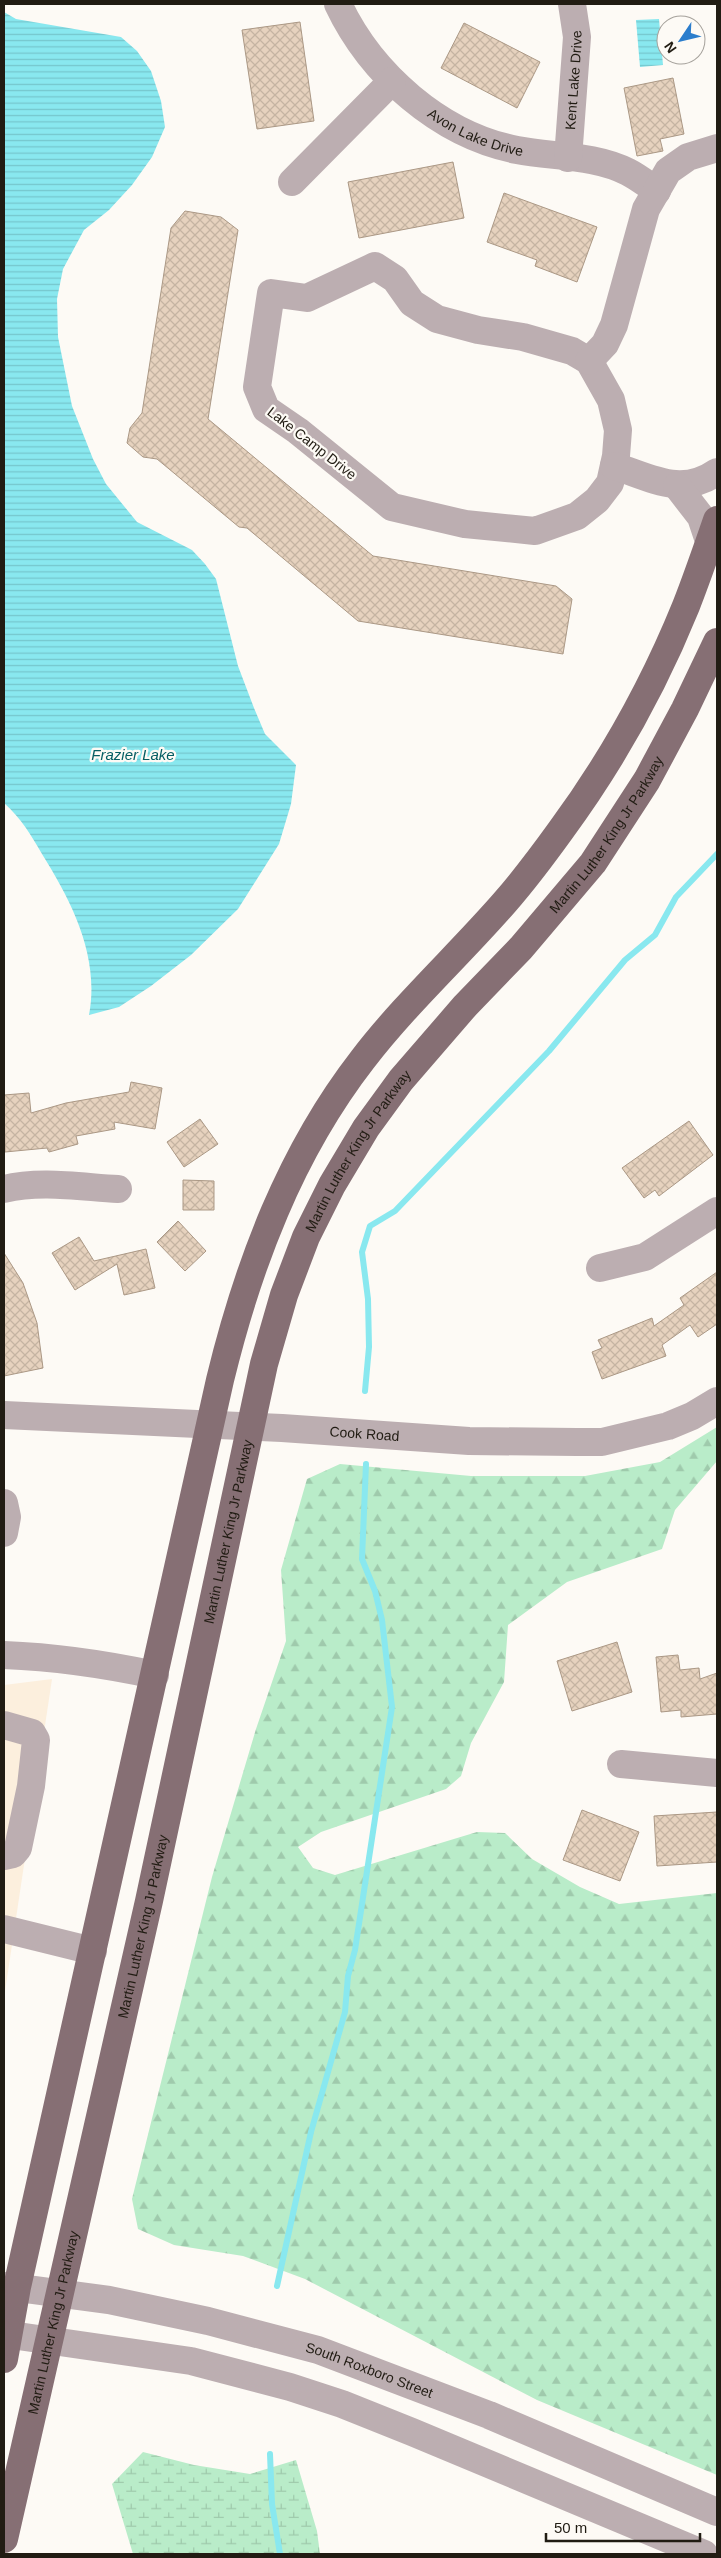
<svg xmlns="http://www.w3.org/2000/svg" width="721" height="2558" font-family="Helvetica,sans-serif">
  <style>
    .built { fill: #fcefdd }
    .forest { fill: url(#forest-firs) }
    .wetland { fill: url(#wetland-marsh) }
    .water { fill: url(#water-rules) }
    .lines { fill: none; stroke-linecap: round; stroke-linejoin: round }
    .stream { stroke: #89e8ef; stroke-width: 6 }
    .building { fill: url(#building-cross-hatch); stroke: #ab9885 }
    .minor { stroke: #bcaeb1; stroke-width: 28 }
    .major { stroke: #866f74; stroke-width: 28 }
    .labels { text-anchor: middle; stroke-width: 4.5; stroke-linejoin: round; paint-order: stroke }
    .street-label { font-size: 14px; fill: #211c13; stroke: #fdfaf5 }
    .water-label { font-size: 15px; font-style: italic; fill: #065d62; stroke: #fdfaf5 }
  </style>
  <defs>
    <pattern id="forest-firs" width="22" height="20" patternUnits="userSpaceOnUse" patternTransform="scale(1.25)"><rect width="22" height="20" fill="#b9ecc9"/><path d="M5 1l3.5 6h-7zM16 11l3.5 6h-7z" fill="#9fcaac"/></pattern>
    <pattern id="wetland-marsh" width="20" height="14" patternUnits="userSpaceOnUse" patternTransform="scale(1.25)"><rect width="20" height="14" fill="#b9ecc9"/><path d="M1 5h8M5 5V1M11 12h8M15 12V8" fill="none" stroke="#9fcaac"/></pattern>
    <pattern id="water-rules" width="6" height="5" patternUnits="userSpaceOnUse" patternTransform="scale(1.25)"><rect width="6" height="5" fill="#89e8ef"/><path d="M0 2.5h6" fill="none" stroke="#76c6cc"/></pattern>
    <pattern id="building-cross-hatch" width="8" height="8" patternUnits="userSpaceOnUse" patternTransform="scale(1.25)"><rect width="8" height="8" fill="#e6d2be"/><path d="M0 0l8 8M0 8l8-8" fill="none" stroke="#c5b4a2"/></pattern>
  </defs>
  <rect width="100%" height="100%" fill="#fdfaf5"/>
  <polygon class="built" points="52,1679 4,1998 4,1685"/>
  <polygon class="forest" points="717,1427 717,1461 675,1510 662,1549 567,1582 508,1625 504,1682 471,1743 461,1776 446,1789 321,1832 298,1847 313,1868 335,1875 477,1832 505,1833 532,1859 580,1887 619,1904 717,1893 717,2475 537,2400 305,2279 243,2256 174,2245 138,2229 132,2199 212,1877 256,1729 286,1641 281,1570 307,1479 340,1464 471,1476 585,1476 660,1462"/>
  <polygon class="wetland" points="143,2452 194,2465 250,2474 296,2460 317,2531 320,2554 133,2554 112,2484"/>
  <g class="water">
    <path d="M4 12 16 19 121 37 137 51 151 71 161 101 165 127 152 157 132 185 109 210 84 230 63 269 57 299 58 337 72 406 93 459 106 484 137 522 192 550 205 564 216 579 238 666 254 708 265 734 296 765 291 804 279 844 238 909 191 955 151 986 119 1007 89 1015C100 957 72 902 42 854 31 835 21 818 4 803Z"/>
    <polygon points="659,19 663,65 640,67 636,20"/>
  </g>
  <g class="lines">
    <g class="stream">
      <polyline points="365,1391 369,1347 368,1299 362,1252 370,1226 395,1211 549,1051 625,960 655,935 676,897 717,854"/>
      <polyline points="277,2286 311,2132 345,2012 348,1976 355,1950 392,1707 382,1620 375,1591 362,1559 366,1464"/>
      <polyline points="270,2454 272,2504 280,2554"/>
    </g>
  </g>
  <g class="building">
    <polygon points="300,22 314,121 257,129 242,30"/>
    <polygon points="464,23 540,62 517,108 441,68"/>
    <polygon points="673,78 684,134 660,139 663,151 637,156 624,88"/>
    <polygon points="453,162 464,218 359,238 348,182"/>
    <polygon points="504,193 597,227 577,282 535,266 537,260 487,242"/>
    <polygon points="185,211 221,217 238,230 208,419 373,556 556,586 572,599 563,654 358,621 247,528 239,527 157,459 143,457 127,443 130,428 142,413 171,228"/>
    <polygon points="131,1082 162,1088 155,1129 114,1122 115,1129 76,1136 78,1144 49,1152 47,1148 5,1152 4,1095 29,1093 31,1113 66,1103 129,1092"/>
    <polygon points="200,1119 218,1144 184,1167 167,1142"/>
    <polygon points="689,1121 713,1155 659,1196 655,1190 644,1198 622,1168"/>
    <polygon points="183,1180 214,1181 214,1210 183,1210"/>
    <polygon points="178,1221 206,1251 185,1271 157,1242"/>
    <polygon points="79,1237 94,1261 146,1249 155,1288 124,1295 117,1264 75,1290 52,1253"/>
    <polygon points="4,1253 23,1283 37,1323 43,1368 4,1376"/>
    <polygon points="717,1272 717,1324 698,1337 690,1325 662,1345 666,1356 602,1379 592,1352 602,1348 598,1340 652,1318 654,1326 684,1305 680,1298"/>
    <polygon points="617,1642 632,1692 572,1711 557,1661"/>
    <polygon points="678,1655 680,1670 699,1668 700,1679 717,1673 717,1714 681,1717 681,1710 661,1712 656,1657"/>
    <polygon points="582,1810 639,1832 620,1881 563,1860"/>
    <polygon points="717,1812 717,1862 657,1866 654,1816"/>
  </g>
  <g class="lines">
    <g class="minor">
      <path id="s1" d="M338 4C371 74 440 135 517 150 553 157 595 155 628 172 638 177 648 185 657 191"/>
      <path id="s2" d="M568 158 577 37 572 4"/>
      <polyline points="292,182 392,81"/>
      <polygon points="375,266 395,279 412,303 437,319 478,330 523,337 572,351 589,361 611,400 618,430 616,456 610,483 597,500 577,516 535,531 465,524 392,507 298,431 266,409 257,387 271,293 307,298"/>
      <polyline points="589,361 605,344 614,325 646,209 668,171 688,157 717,148"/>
      <path d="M614 466C652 478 681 497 717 472"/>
      <polyline points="677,486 701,517 709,541"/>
      <path d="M4 1189C40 1180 81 1187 118 1189"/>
      <polyline points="600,1268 645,1257 717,1211"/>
      <path id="s3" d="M4 1415 282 1428 469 1441 577 1442H602L668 1426 692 1416 717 1401"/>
      <polyline points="4,1503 7,1517 4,1533"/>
      <path d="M4 1655C55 1657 104 1664 155 1675"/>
      <polyline points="4,1725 32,1733 36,1740 31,1786 18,1848 13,1854 4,1856"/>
      <polyline points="621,1764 717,1773"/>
      <polyline points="4,1929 93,1951"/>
      <path id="s4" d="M4 2286 109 2300 208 2321 318 2350 489 2415 717 2512"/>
      <polyline points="4,2334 191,2361 290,2387 342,2404 412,2432 704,2554"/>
    </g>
    <g class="major">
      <path d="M4 2359 17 2287 220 1380C248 1265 290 1153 363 1059 406 1003 459 955 505 902 525 879 543 855 561 830 611 762 654 685 686 606 697 578 707 549 717 520"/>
      <path id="s5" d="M4 2539 149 1901 264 1364 284 1295 306 1237 332 1185 366 1128 401 1080 465 1006 521 948 593 863 647 780 685 709 717 642"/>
    </g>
  </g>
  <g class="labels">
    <g class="street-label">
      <text dy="5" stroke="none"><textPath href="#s2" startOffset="78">Kent Lake Drive</textPath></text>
      <text dy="5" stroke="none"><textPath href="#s1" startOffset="194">Avon Lake Drive</textPath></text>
      <text transform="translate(312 443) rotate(38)" y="5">Lake Camp Drive</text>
      <text dy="5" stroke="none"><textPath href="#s5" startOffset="1842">Martin Luther King Jr Parkway</textPath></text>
      <text dy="5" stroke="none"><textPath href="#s5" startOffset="1438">Martin Luther King Jr Parkway</textPath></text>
      <text dy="5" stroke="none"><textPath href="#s3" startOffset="361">Cook Road</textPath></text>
      <text dy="5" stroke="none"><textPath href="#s5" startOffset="1032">Martin Luther King Jr Parkway</textPath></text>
      <text dy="5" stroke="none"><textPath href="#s5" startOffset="628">Martin Luther King Jr Parkway</textPath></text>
      <text dy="5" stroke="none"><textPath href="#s5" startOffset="222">Martin Luther King Jr Parkway</textPath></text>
      <text dy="5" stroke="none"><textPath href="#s4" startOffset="376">South Roxboro Street</textPath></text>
    </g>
    <g class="water-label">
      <text x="133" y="760">Frazier Lake</text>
    </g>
  </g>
  <rect width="721" height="2558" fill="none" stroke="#211c13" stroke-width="10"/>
  <g transform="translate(681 40) rotate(235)"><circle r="24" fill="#fdfaf5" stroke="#a5a19b"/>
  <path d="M0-4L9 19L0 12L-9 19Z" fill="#2b7dcc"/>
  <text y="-8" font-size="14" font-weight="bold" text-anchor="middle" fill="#211c13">N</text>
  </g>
  <path d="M546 2533v8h154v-8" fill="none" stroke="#211c13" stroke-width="2.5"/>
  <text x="554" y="2533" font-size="15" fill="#211c13" stroke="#fdfaf5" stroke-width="4" paint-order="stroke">50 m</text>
</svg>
